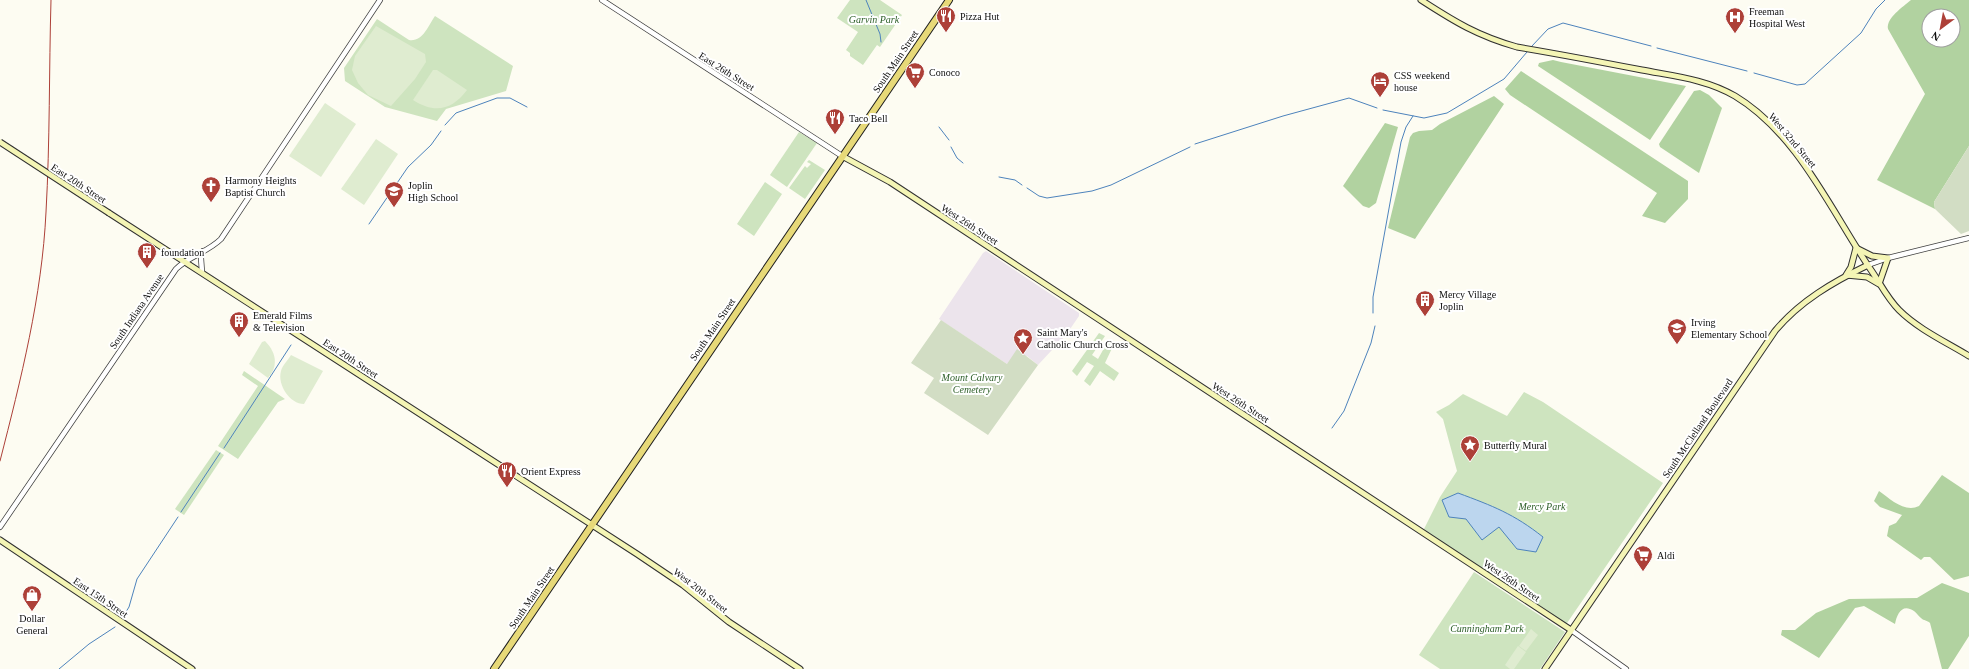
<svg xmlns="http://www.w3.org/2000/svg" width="1969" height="669" font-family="'Times New Roman',serif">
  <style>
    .industrial { fill: #ece4ec }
    .green { fill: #cee4bf }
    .forest { fill: #b1d2a0; fill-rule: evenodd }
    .cemetery { fill: #d2ddc4 }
    .pitch { fill: #dfecd0 }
    .water { fill: #bcd6ee; stroke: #4d83bc }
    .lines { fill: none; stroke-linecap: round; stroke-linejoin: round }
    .stream { stroke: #4d83bc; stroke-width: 1 }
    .tertiary-casing { stroke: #414141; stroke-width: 6 }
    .secondary-casing { stroke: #303030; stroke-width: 7 }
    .primary-casing { stroke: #1f1f1f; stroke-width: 8 }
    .tertiary { stroke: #fff; stroke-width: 4.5 }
    .secondary { stroke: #f4f5b5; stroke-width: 5 }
    .primary { stroke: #e7d978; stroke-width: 6 }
    .rail { stroke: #ad4038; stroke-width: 1 }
    .secondary-bridge-casing { stroke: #303030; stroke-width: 7; stroke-linecap: butt }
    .secondary-bridge { stroke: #f4f5b5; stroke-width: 5 }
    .labels { text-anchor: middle; stroke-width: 4; stroke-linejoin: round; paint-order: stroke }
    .poi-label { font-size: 10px; fill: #0e0e0e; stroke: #fff; text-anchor: start }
    .park-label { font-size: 10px; font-style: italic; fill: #2c5e27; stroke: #fff }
    .street-label { font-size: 10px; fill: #0e0e0e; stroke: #fff }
  </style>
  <rect width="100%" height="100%" fill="#fdfcf2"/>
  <polygon class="industrial" points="986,251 1079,313 1079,316 1066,335 1038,365 1027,356 1007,364 939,319 983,253"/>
  <g class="green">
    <polygon points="850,0 880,0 902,15 880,47 877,45 863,65 850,56 850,53 846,50 858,32 837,18"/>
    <path d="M435 16 513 66 506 91 446 109 437 121 385 107 345 81 344 68 377 19 409 40C423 42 428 26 435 16Z"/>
    <polygon points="799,132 817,143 787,187 770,175"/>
    <polygon points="809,160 825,170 805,199 789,188 805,166 807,168 811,164 807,162"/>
    <polygon points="765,182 782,194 754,236 737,224"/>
    <polygon points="1099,333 1105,336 1092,355 1098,359 1108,341 1114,344 1105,363 1119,373 1114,381 1100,371 1090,386 1084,381 1094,366 1087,362 1077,376 1072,371"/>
    <polygon points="244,371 285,399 278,402 238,459 218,446 258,386 242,375"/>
    <polygon points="1524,392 1543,402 1663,483 1565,626 1423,531 1440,497 1457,471 1443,419 1436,412 1449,405 1463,394 1507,416"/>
    <polygon points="216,450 224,455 184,515 175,509"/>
    <polygon points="1474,572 1565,632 1540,669 1440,669 1419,655"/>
  </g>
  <g class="forest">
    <path d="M1911 0H1969V146L1934 202 1935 209 1877 180 1925 94 1888 29C1886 18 1903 7 1911 0ZM1929 16H1953V40H1929Z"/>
    <polygon points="1553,60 1561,62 1686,86 1650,140 1538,66 1539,63"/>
    <polygon points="1521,71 1688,181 1688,199 1665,223 1642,216 1657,193 1510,95 1505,89"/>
    <polygon points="1700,90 1709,95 1722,108 1699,173 1660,147 1659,144 1694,91"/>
    <polygon points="1494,96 1504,104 1415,239 1388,228 1410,137 1413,133 1419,131 1432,130 1440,124"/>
    <polygon points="1385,123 1398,127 1376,203 1369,208 1363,206 1343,186"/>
    <path d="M1942 475 1969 493V576L1954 580 1930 557H1924L1921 560 1887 536 1889 526 1896 523 1902 515 1880 507 1874 501 1879 491C1890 499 1905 513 1919 506Z"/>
    <path d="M1942 583 1969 593V636L1948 669H1942L1930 623C1927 620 1924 621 1921 618 1918 616 1917 613 1914 611 1902 603 1897 614 1895 624L1864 606 1855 608 1819 658 1781 635 1782 630H1795L1816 613 1849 599 1917 598Z"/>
  </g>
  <g class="cemetery">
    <polygon points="1969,146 1969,231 1961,234 1935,209 1934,202"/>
    <polygon points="941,320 1007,364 1017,349 1038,365 988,435 924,393 934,378 911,363"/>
  </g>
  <g class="pitch">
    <polygon points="376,26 425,54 426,62 415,79 391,106 368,95 358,83 352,70 355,56"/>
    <path d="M433 70H437L467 90C452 110 435 114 413 100Z"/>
    <polygon points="325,103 356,124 321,177 289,156"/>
    <polygon points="376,139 398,154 364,205 341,189"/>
    <path d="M265 341C276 352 279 366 268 378L249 364 262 342Z"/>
    <path d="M291 355 323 371 304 404C290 404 277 385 281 371 282 366 288 360 291 355Z"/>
    <polygon points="1531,629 1538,635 1526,651 1519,646"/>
    <polygon points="1518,646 1526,652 1514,669 1510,669 1505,665"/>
  </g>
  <path class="water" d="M1458 493C1493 506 1514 514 1543 537L1536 552 1517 549 1499 527 1482 540 1466 519 1449 517 1442 500Z"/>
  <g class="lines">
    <g class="stream">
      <polyline points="866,0 880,34 881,42"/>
      <polyline points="1532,46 1548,29 1563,23 1651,46"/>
      <polyline points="1657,48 1747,71"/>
      <polyline points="1754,73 1797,85 1805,84 1861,33 1876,9 1885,0"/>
      <polyline points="1383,110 1424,118 1447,113 1504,79 1527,52"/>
      <polyline points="445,125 456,113 497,98 510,98 527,107"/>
      <polyline points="939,127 949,140"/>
      <polyline points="1195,144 1283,116 1349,98 1377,108"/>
      <polyline points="951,147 957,158 963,163"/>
      <polyline points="999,177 1015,180 1022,185"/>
      <polyline points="1027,188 1039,196 1047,198 1092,191 1111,185 1190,147"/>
      <polyline points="369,224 408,167 431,145 441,131"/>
      <polyline points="1373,313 1373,297 1401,142 1406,127 1413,116"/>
      <polyline points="1332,428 1344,411 1371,343 1375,326"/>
      <polyline points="224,448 291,345"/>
      <polyline points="181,512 220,453"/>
      <polyline points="124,615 129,607 137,579 178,517"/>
      <polyline points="59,669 89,644 115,627"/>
    </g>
    <defs>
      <g id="tertiary">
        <polyline points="602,0 842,156"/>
        <polyline points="1868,265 1888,258 1969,238"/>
        <polyline points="202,272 201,258 203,251"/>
        <path d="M0 527 176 269C189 256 208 252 221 239L380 0"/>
        <polyline points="1571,630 1626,669"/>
      </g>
      <g id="secondary">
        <path d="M1421 0C1455 22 1478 36 1517 47 1559 54 1601 62 1642 70 1673 76 1706 79 1735 96 1798 134 1831 211 1871 270 1880 283 1887 298 1899 310 1918 329 1946 342 1969 356"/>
        <polyline points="842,156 890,182 1571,630"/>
        <polyline points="109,213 637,554 683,585 729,622 800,669"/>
        <polygon points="1856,248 1872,256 1888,258 1879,284 1867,277 1846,275 1851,267"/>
        <polyline points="0,540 192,669"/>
        <path d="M1545 669 1775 331C1800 301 1833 282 1868 265"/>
      </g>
      <polyline id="primary" points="494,669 949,0"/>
    </defs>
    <use href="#tertiary" class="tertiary-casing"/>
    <use href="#secondary" class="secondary-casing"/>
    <use href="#primary" class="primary-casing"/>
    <use href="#tertiary" class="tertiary"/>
    <use href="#secondary" class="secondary"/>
    <use href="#primary" class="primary"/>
    <path class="rail" d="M0 461C21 379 42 296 46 212 50 141 49 70 51 0"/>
    <defs>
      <polyline id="secondary-bridge" points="0,142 109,213"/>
    </defs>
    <use href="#secondary-bridge" class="secondary-bridge-casing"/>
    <use href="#secondary-bridge" class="secondary-bridge"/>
  </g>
  <defs>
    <symbol id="restaurant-pin" viewBox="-11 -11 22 30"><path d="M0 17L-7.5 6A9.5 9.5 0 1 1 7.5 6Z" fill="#ad4038" stroke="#fff"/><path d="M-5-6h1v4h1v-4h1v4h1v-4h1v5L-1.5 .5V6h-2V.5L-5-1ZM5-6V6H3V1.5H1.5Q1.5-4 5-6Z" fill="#fff"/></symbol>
    <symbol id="hospital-pin" viewBox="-11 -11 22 30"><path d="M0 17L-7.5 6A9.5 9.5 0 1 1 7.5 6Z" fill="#ad4038" stroke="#fff"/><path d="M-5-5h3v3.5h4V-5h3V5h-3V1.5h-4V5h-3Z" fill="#fff"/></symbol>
    <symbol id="supermarket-pin" viewBox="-11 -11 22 30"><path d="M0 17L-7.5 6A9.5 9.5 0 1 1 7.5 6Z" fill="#ad4038" stroke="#fff"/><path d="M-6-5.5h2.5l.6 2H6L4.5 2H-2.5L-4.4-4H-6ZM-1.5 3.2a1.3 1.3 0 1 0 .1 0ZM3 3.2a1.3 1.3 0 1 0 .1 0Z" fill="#fff"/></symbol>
    <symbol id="hotel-pin" viewBox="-11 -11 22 30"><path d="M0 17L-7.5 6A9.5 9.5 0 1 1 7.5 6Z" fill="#ad4038" stroke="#fff"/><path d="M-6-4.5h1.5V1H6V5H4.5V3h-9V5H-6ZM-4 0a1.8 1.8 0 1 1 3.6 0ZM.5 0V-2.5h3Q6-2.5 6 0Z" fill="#fff"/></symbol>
    <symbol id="church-pin" viewBox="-11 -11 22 30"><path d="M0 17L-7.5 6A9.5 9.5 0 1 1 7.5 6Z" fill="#ad4038" stroke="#fff"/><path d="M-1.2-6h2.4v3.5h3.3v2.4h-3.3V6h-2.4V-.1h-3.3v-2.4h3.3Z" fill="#fff"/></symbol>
    <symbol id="school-pin" viewBox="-11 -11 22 30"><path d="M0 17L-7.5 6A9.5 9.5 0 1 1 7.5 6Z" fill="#ad4038" stroke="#fff"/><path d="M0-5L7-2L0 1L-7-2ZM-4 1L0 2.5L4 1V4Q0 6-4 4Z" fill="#fff"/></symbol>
    <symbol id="building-pin" viewBox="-11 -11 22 30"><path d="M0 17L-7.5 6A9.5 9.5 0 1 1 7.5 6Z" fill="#ad4038" stroke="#fff"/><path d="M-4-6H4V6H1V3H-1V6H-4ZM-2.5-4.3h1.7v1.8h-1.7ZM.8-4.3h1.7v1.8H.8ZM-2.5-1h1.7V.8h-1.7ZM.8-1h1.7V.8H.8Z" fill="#fff"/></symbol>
    <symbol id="sight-pin" viewBox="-11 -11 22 30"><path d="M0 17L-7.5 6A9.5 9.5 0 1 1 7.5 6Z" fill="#ad4038" stroke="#fff"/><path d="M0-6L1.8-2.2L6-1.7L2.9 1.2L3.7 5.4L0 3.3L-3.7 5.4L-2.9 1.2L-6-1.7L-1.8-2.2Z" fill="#fff"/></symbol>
    <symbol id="shop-pin" viewBox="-11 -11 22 30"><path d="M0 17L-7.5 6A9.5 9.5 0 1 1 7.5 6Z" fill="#ad4038" stroke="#fff"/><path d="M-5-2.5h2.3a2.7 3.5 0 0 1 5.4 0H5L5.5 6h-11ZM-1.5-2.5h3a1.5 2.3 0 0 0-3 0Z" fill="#fff"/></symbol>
  </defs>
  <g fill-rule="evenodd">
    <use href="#restaurant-pin" x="935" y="5" width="22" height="30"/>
    <use href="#hospital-pin" x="1724" y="6" width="22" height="30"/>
    <use href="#supermarket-pin" x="904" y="61" width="22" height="30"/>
    <use href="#hotel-pin" x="1369" y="70" width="22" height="30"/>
    <use href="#restaurant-pin" x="824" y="107" width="22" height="30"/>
    <use href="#church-pin" x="200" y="175" width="22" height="30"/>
    <use href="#school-pin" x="383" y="180" width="22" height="30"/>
    <use href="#building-pin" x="136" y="241" width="22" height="30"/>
    <use href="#building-pin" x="1414" y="289" width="22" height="30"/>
    <use href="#building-pin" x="228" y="310" width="22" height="30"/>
    <use href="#school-pin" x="1666" y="317" width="22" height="30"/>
    <use href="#sight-pin" x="1012" y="327" width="22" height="30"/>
    <use href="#sight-pin" x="1459" y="434" width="22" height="30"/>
    <use href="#restaurant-pin" x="496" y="460" width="22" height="30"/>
    <use href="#supermarket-pin" x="1632" y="544" width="22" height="30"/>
    <use href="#shop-pin" x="21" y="584" width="22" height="30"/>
  </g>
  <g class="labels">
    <g class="poi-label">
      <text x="1749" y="15">Freeman<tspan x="1749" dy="12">Hospital West</tspan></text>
      <text x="960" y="20">Pizza Hut</text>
      <text x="929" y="76">Conoco</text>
      <text x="1394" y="79">CSS weekend<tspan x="1394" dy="12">house</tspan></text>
      <text x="849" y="122">Taco Bell</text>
      <text x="225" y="184">Harmony Heights<tspan x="225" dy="12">Baptist Church</tspan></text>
      <text x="408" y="189">Joplin<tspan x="408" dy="12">High School</tspan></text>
      <text x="161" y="256">foundation</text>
      <text x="1439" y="298">Mercy Village<tspan x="1439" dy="12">Joplin</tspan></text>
      <text x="253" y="319">Emerald Films<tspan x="253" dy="12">&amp; Television</tspan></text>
      <text x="1691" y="326">Irving<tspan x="1691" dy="12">Elementary School</tspan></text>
      <text x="1037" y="336">Saint Mary's<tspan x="1037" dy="12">Catholic Church Cross</tspan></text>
      <text x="1484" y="449">Butterfly Mural</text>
      <text x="521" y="475">Orient Express</text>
      <text x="1657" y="559">Aldi</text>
      <text x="32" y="622" text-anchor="middle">Dollar<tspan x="32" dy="12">General</tspan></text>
    </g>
    <g class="park-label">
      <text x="874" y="23">Garvin Park</text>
      <text x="972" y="381">Mount Calvary<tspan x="972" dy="12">Cemetery</tspan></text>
      <text x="1542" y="510">Mercy Park</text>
      <text x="1487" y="632">Cunningham Park</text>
    </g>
    <g class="street-label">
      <text transform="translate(895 61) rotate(-56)" y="4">South Main Street</text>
      <text transform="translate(727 71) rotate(32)" y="4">East 26th Street</text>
      <text transform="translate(1793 140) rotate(50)" y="4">West 32nd Street</text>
      <text transform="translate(79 183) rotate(33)" y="4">East 20th Street</text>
      <text transform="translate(970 224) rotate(33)" y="4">West 26th Street</text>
      <text transform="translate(136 311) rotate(-56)" y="4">South Indiana Avenue</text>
      <text transform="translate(712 329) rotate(-56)" y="4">South Main Street</text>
      <text transform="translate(351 358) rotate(33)" y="4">East 20th Street</text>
      <text transform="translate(1241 402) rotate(33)" y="4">West 26th Street</text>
      <text transform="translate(1697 428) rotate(-56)" y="4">South McClelland Boulevard</text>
      <text transform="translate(1512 580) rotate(34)" y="4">West 26th Street</text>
      <text transform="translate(701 590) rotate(38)" y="4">West 20th Street</text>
      <text transform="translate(101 597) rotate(34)" y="4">East 15th Street</text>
      <text transform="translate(531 597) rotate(-56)" y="4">South Main Street</text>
    </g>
  </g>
  <g transform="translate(1941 28) rotate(212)"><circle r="19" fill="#ffffff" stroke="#9f9f9f"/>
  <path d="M0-3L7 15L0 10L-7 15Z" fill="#ad4038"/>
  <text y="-6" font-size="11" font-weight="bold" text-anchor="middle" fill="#0e0e0e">N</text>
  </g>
</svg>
